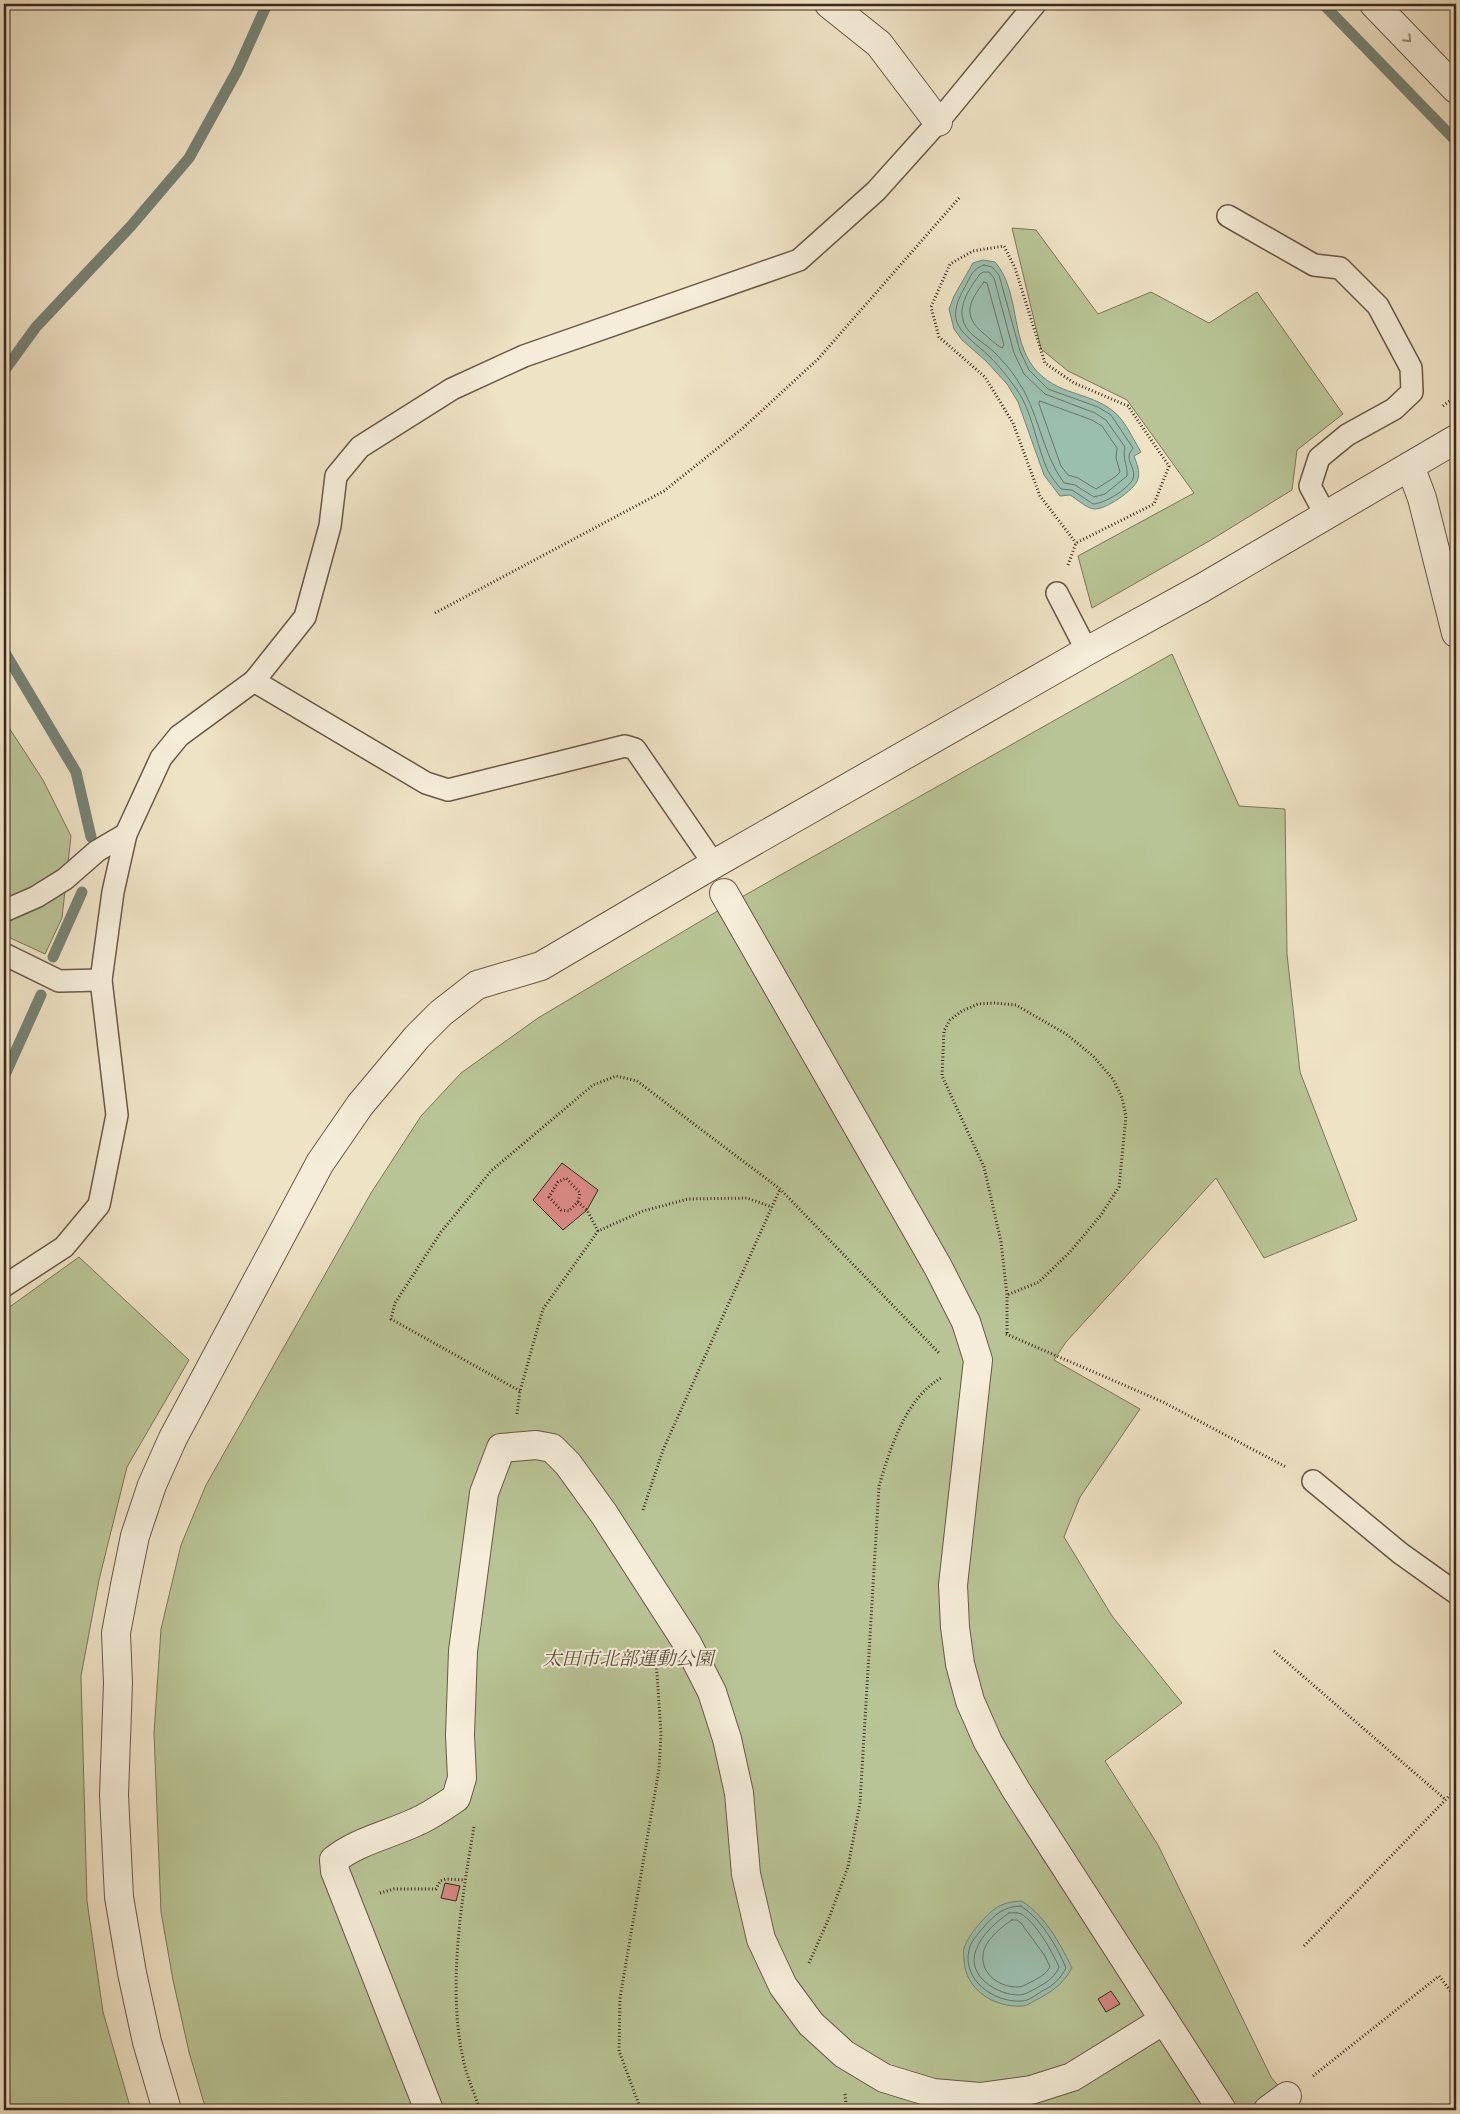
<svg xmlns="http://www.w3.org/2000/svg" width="1460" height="2114" font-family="'EB Garamond','Noto Serif JP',serif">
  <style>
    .green { fill: #b8c495; stroke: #7a7659 }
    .water { fill: #9bbfaf; stroke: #758375 }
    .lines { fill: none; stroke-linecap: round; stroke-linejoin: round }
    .shore { stroke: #6c7466; stroke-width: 1 }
    .stream { stroke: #758375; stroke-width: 11 }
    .building { fill: #d68881; stroke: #3c281d }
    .service-casing { stroke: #695747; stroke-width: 24 }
    .pedestrian-casing { stroke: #695747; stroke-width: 30 }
    .minor-casing { stroke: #695747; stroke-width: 30 }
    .tertiary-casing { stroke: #695747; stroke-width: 30 }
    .path { stroke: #3c281d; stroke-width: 3; stroke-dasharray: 1 2.5; stroke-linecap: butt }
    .service { stroke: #f5edd9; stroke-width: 21 }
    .pedestrian { stroke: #f5edd9; stroke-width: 28 }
    .minor { stroke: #f5edd9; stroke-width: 28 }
    .tertiary { stroke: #f5edd9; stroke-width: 28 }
    .oneway { stroke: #988a7b }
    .labels { text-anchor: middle; stroke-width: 4; stroke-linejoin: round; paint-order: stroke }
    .park-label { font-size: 19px; font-style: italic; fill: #5b4f3b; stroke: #f5edd9 }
  </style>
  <rect width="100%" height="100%" fill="#efe3c5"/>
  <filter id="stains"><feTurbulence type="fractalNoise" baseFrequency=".004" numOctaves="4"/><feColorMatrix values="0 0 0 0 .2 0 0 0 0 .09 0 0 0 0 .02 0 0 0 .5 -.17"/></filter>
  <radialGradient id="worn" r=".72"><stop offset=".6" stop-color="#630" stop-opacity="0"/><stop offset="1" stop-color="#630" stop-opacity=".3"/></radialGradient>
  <g class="green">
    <polygon points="1012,228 1036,230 1098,314 1151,292 1209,323 1257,292 1343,414 1297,450 1292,490 1211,540 1092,608 1078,556 1194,493 1127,400 1068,371 1041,349"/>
    <polygon points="1172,654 1239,806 1285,809 1287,954 1300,1072 1357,1220 1264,1258 1216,1178 1066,1342 1054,1360 1140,1409 1080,1497 1064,1537 1112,1616 1182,1703 1105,1761 1158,1845 1271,2077 1298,2110 206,2110 189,2052 173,1980 161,1912 154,1733 161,1629 181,1545 206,1485 371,1193 421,1116 461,1073 538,1018 731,903"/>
    <polygon points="4,720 43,780 71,836 62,918 45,954 4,935"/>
    <polygon points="79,1257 189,1360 127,1467 99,1580 81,1676 87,1901 103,2012 131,2110 4,2110 4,1311"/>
  </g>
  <g class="water">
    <path d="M983 260 995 262C1020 291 1010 337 1034 368 1057 396 1088 391 1113 411 1125 420 1133 439 1141 452L1134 456C1137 464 1140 471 1138 479 1135 490 1105 510 1094 509 1086 508 1077 499 1070 495L1060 496 1044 475 1018 402 1007 384 986 361 962 340 954 329 949 309 954 296 973 263Z"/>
    <path d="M1022 1901C1045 1916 1060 1943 1072 1968 1063 1984 1052 1992 1036 2000 1032 2002 1027 2006 1022 2006 994 2008 965 1989 964 1960 964 1956 963 1951 964 1948 967 1939 974 1930 980 1923 994 1907 1002 1902 1022 1901Z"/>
  </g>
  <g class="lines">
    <g class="shore">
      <path d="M984 265 992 267 999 275 1020 351 1029 370 1048 389 1098 407 1111 415 1133 448C1132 450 1130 452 1129 455 1128 463 1136 470 1133 479 1128 489 1104 504 1093 504L1072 490 1061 489C1057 484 1051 477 1048 471 1037 447 1034 421 1022 398 1013 383 1001 368 989 356 963 332 943 324 965 287 970 277 973 268 984 265Z"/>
      <path d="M984 272H989L994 278 1014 353 1024 374 1045 394 1095 413 1106 420 1125 447C1122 459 1128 465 1127 476L1105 494 1094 497 1075 485 1064 483C1041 452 1039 410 1016 378 1010 369 1002 360 994 352 985 343 968 335 964 323 957 305 970 288 980 274Z"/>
      <path d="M984 282 987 283 1004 345 1002 348C996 345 989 338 983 333 962 315 969 302 984 282Z"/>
      <polygon points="1040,401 1092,420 1102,426 1117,448 1116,458 1120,472 1115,477 1096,489 1078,478 1068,475 1061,466 1039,404"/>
      <path d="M1021 1906C1041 1919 1057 1946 1066 1968 1061 1978 1053 1986 1042 1991 1036 1995 1028 2001 1022 2001 994 2003 962 1980 969 1950 970 1942 978 1934 983 1928 994 1915 1004 1906 1021 1906Z"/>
      <path d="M1009 1913C1013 1913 1017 1912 1021 1914 1035 1921 1053 1953 1059 1967 1056 1975 1048 1982 1040 1986 1034 1989 1026 1995 1019 1995 997 1995 966 1976 976 1950 982 1934 996 1922 1009 1913Z"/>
      <path d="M1012 1920H1017L1021 1923 1045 1956 1050 1967C1046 1974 1040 1977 1033 1981 1028 1983 1023 1987 1019 1987 1001 1988 981 1975 983 1955 984 1941 1001 1927 1012 1920Z"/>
    </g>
    <g class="stream">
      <polyline points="1323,4 1456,141"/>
      <polyline points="4,371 36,327 131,226 189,158 237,71 267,4"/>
      <polyline points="4,651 76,772 91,837"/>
      <polyline points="53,957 82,892"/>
      <polyline points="4,1077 41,995"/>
    </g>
  </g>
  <g class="building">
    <polygon points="562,1163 598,1190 587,1210 563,1230 533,1200"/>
    <polygon points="445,1883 460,1886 456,1901 441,1898"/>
    <polygon points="1111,1991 1120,2004 1106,2012 1098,1999"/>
  </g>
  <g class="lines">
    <defs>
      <g id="service">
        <polyline points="1228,216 1314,265 1340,268 1378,306 1411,368 1412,392 1394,409 1347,435 1319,458 1310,486 1325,514"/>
        <polyline points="1057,593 1087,651"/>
        <polyline points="254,681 426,783 448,790 625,746 635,749 714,864"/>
        <polyline points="4,911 36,897 65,879 97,851 126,834"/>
        <polyline points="4,954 59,981 101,980"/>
        <polyline points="4,1286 64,1247 99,1205 117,1115 101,980 113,892 126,834 161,758 179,736 254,681 305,617 330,526 336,476 360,447 452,389 524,356 799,260 876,191 938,122 1035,4"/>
        <polyline points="1313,1481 1400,1553 1456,1593"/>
      </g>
      <g id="pedestrian">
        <polyline points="724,893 938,1267 966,1322 978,1360 953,1585 955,1627 960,1664 970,1701 988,1742 1016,1790 1222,2110"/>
        <path d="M429 2110 335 1871 334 1860C358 1841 388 1835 416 1822 430 1816 443 1807 456 1798L462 1778 460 1735 463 1651 484 1493 501 1448 536 1445 552 1448 568 1464 604 1514 687 1643 712 1692 727 1739 739 1793 746 1874 761 1939 783 1986 811 2024 844 2054 884 2078 933 2093 980 2097 1031 2090 1072 2077 1164 2020"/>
        <polyline points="1268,2110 1287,2096"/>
      </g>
      <g id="minor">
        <polyline points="829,4 879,44 938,122"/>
        <polyline points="1374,4 1456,89"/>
        <polyline points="1410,466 1422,498 1456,633"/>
      </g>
      <polyline id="tertiary" points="167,2110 147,2042 132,1973 119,1897 114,1795 118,1683 116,1633 125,1585 135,1536 152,1485 173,1438 320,1163 360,1105 417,1037 441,1013 477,985 541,966 714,864 1087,651 1202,588 1456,439"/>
    </defs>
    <use href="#service" class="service-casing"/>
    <use href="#pedestrian" class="pedestrian-casing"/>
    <use href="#minor" class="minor-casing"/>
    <use href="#tertiary" class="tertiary-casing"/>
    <g class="path">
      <polyline points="1443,406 1456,396"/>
      <polyline points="1068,565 1076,543 1154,504 1169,466 1128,406 1074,383 1045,363 1015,268 1004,246 973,251 950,264 931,307 939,337 985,377 1013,423 1040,496 1076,543"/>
      <polyline points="435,613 664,491 743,428 818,359 960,197"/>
      <polyline points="578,1202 580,1193 566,1178 558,1182 549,1197 561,1210 569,1211 578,1202 587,1210 598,1231"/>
      <polyline points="1007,1333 1007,1295 1001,1242 984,1167 942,1076 944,1031 950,1020 962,1011 978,1004 994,1003 1016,1005 1066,1034 1093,1056 1113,1079 1122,1098 1126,1116 1119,1187 1101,1215 1070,1252 1039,1282 1007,1295"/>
      <polyline points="1006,1334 1163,1402 1286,1467"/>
      <polyline points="520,1391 391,1319 395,1303 441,1232 491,1171 593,1085 616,1076 637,1081 780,1189 939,1353"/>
      <polyline points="517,1414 520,1391 543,1309 598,1231 643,1211 688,1199 747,1198 772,1207"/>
      <polyline points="643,1510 663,1450 780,1189"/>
      <polyline points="1274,1651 1446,1800"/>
      <path d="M474 1827C461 1902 445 2000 467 2074 471 2086 476 2098 480 2110"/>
      <polyline points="380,1893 394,1889 436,1889 440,1881 446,1879 465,1880"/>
      <polyline points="1304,1946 1456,1789"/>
      <path d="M809 1963 829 1918 848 1867 860 1803 879 1486C890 1449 906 1396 943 1377"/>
      <polyline points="1313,2076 1439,1976 1456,1998"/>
      <polyline points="845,2094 846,2104 850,2110"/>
      <polyline points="641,2110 619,2051 620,1998 659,1769 661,1733 656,1659"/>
    </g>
    <use href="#service" class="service"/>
    <use href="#pedestrian" class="pedestrian"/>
    <use href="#minor" class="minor"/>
    <use href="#tertiary" class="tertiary"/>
  </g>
  <defs><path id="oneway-chevron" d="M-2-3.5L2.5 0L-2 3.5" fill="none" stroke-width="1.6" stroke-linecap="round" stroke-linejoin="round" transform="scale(1.25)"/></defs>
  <use class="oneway" href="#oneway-chevron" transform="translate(1408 39) rotate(46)"/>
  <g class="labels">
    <g class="park-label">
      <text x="628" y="1665">太田市北部運動公園</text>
    </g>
  </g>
  <rect width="1460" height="2114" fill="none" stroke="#efe3c5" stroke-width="20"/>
  <rect x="5" y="5" width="1450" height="2104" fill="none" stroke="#3c281d" stroke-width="2.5"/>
  <rect x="10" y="10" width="1440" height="2094" fill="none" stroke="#3c281d"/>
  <rect width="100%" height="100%" filter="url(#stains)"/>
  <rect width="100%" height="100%" fill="url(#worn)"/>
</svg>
